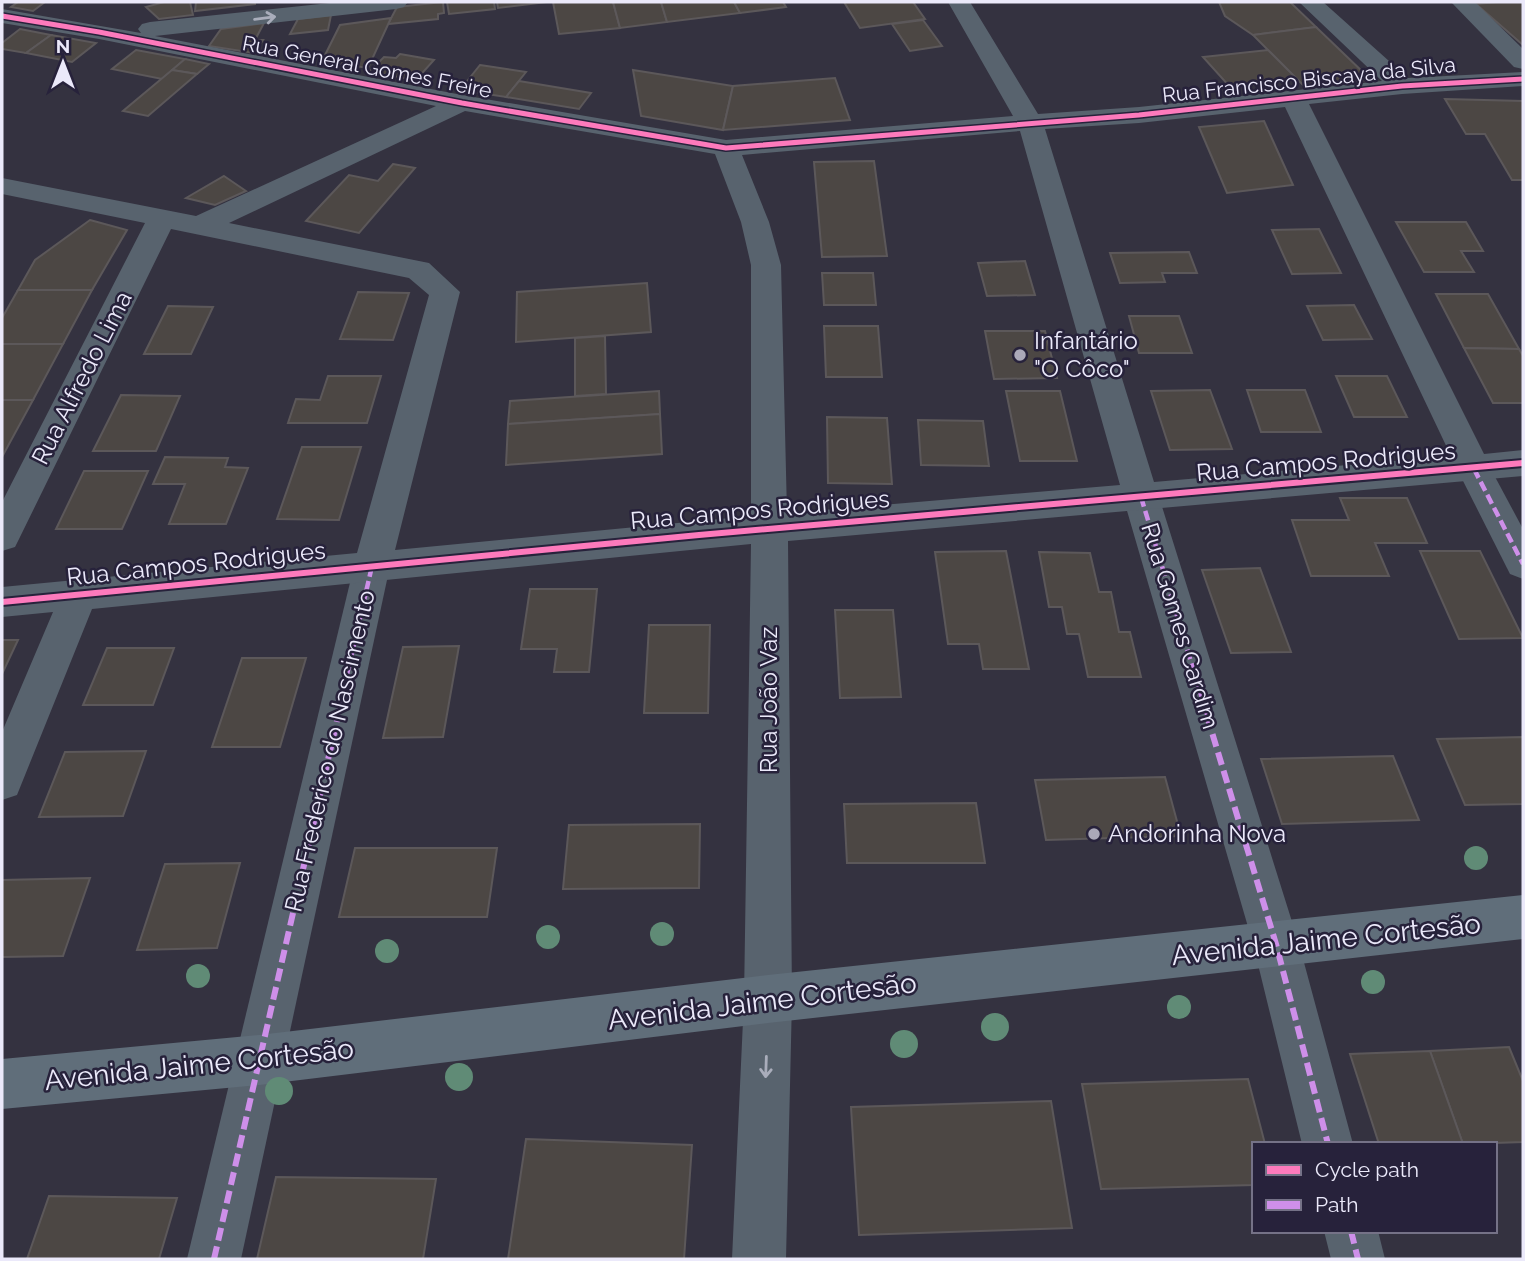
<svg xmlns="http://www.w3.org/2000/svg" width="1525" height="1261" font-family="Raleway,sans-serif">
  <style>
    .building { fill: #4c4744; stroke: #5c585a; stroke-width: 2 }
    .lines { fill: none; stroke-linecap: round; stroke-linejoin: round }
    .pedestrian { fill: #58636e; fill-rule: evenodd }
    .minor { fill: #58636e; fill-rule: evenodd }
    .secondary { fill: #606e7a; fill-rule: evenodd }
    .quiet-far1 { stroke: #ce8fe9; stroke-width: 4.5; stroke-dasharray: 10 4.5; stroke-linecap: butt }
    .quiet { stroke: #ce8fe9; stroke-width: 6; stroke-dasharray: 13 6; stroke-linecap: butt }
    .cycleway-far1-casing { stroke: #27223b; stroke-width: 8 }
    .cycleway-casing { stroke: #27223b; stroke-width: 10 }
    .cycleway-far1 { stroke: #fd7abc; stroke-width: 5 }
    .cycleway { stroke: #fd7abc; stroke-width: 6 }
    .tree { fill: #608b76 }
    .oneway { stroke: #a9adbb }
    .poi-dot { fill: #aba9b9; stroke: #27223b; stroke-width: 2.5 }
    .labels { text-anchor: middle; stroke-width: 5; stroke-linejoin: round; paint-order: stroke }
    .far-street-label { font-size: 21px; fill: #ebe9fa; stroke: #27223b }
    .poi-label { font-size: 24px; fill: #ebe9fa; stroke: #27223b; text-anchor: start }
    .street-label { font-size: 24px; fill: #ebe9fa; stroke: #27223b }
    .near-street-label { font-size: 28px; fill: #ebe9fa; stroke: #27223b }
  </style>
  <rect width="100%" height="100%" fill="#343240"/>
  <g class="building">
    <polygon points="18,2 45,2 33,11 11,7"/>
    <polygon points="164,2 190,2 193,15 159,19 146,7"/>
    <polygon points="196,2 255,2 255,4 195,11"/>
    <polygon points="443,2 444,13 438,14 438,19 388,24 397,7"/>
    <polygon points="447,2 494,2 495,9 449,14"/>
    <polygon points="497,2 547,2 498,8"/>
    <polygon points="553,2 613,2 620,28 559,34"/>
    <polygon points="613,2 661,2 667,22 620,28"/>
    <polygon points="661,2 734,2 740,13 667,22"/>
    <polygon points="734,2 783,2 786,7 740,13"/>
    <polygon points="844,2 913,2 925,19 860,28"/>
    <polygon points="1219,2 1290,2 1316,27 1253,35 1225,16"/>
    <polygon points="1498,2 1523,2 1523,45 1476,4"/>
    <polygon points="331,15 328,30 290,34 298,19"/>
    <polygon points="391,18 368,68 322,61 340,25"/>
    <polygon points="923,20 942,46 910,51 892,24"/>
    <polygon points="264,23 255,40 263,40 254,53 209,46 221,29"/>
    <polygon points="1316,27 1368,77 1366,80 1305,87 1253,35"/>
    <polygon points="20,29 51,35 26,53 2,49 2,43"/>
    <polygon points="51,35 96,43 72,62 26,53"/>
    <polygon points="136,50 185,59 162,79 112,69"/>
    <polygon points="1268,50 1298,80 1230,87 1203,57"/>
    <polygon points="400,54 434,60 416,80 369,72 384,57 396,58"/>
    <polygon points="185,59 209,64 197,74 172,70"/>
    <polygon points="480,65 526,72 506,97 460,90"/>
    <polygon points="172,70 197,74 148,116 123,111"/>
    <polygon points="633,70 733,86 723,130 641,116"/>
    <polygon points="835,78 850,120 723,130 733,86"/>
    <polygon points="519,81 591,93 579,109 506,97"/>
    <polygon points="1445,99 1523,101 1523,180 1512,180 1485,134 1466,134"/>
    <polygon points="1264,121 1293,185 1227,193 1199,127"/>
    <polygon points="874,161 887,256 822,257 814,162"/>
    <polygon points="393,164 415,168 359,233 306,221 349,175 378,181"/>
    <polygon points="224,176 246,191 215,205 186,198"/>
    <polygon points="90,220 127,230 92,290 18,290 35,260"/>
    <polygon points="1396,222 1466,222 1483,251 1461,251 1474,272 1424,272"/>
    <polygon points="1319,229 1341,273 1292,274 1272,230"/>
    <polygon points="1189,252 1197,273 1162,273 1165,282 1120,283 1110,253"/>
    <polygon points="1025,261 1035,295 987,296 978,263"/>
    <polygon points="822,273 873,273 876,305 824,305"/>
    <polygon points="647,283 651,332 516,342 517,292"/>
    <polygon points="18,290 92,290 63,344 2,344 2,318"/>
    <polygon points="358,292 409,293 393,340 340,339"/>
    <polygon points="1436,294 1488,294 1519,349 1464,348"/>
    <polygon points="1354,305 1372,339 1323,340 1307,306"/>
    <polygon points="168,306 213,307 191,354 144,354"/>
    <polygon points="1129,316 1179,316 1192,353 1139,353"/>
    <polygon points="824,326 878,326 882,377 826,377"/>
    <polygon points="985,331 1045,331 1057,378 994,379"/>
    <polygon points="605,336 606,394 575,396 575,338"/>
    <polygon points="2,344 63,344 33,400 2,400"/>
    <polygon points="1464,348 1519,349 1523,356 1523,403 1493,403"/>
    <polygon points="328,376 381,376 367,423 288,423 296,399 320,400"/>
    <polygon points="1336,376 1387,376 1407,417 1354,417"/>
    <polygon points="1210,390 1232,449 1170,450 1151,391"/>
    <polygon points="1247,390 1305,390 1321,432 1261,432"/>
    <polygon points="659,391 660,414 508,424 510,401"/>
    <polygon points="1006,391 1060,391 1077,461 1020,461"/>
    <polygon points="121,395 180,396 156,451 93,451"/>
    <polygon points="2,400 33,400 2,457"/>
    <polygon points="660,414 662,454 506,465 508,424"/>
    <polygon points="827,417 887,418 892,484 828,483"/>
    <polygon points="918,420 983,421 989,466 921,465"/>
    <polygon points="302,447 361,447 339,520 277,519"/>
    <polygon points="165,457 228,458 225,467 248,468 226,524 169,524 185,484 153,484"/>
    <polygon points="84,471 148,471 122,529 56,529"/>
    <polygon points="1340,498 1407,498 1427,543 1375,543 1389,576 1311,576 1292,520 1349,520"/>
    <polygon points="1006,551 1029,669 983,669 979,644 948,644 935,552"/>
    <polygon points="1420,551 1480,551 1523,638 1459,639"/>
    <polygon points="1039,552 1090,553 1099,592 1111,592 1119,632 1130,632 1141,677 1088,677 1079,634 1067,634 1062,607 1049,607"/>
    <polygon points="1260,568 1291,652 1231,653 1202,570"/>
    <polygon points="530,589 597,589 589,672 554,672 557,649 521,649"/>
    <polygon points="835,610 893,610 901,697 840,698"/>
    <polygon points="649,625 710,625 708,713 644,713"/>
    <polygon points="2,640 18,640 2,674"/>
    <polygon points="459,646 443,737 383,738 403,647"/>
    <polygon points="107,648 174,648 153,705 83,705"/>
    <polygon points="242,658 306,658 280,747 212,747"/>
    <polygon points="1523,737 1523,804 1465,805 1437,739"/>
    <polygon points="146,751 123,816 39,817 65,752"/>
    <polygon points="1393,756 1419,820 1282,824 1261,759"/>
    <polygon points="1165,777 1181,836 1046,840 1035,780"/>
    <polygon points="976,803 985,863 847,863 844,804"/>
    <polygon points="700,824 699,888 563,889 569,825"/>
    <polygon points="355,848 497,848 487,917 339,917"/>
    <polygon points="240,863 217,948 137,950 165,864"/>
    <polygon points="90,878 63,956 2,957 2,880"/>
    <polygon points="1509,1047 1523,1081 1523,1142 1463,1144 1430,1051"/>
    <polygon points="1430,1051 1463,1144 1379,1144 1350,1054"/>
    <polygon points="1248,1079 1265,1144 1254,1144 1254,1185 1101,1189 1082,1084"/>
    <polygon points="1051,1101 1072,1228 859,1235 851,1107"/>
    <polygon points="526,1139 692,1145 684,1259 508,1259"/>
    <polygon points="276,1177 436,1179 423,1259 257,1259"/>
    <polygon points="49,1196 177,1198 159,1259 27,1259"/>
  </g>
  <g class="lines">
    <g class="pedestrian">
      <polygon points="1474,456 1486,460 1523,529 1523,579 1510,574 1457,469 1462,460"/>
      <polygon points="1141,484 1153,488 1159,497 1299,944 1353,1144 1302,1144 1253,944 1123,497 1129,488"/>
      <polygon points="372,551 385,556 390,566 241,1259 187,1259 354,566 359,556"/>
      <polygon points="1324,1231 1378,1231 1385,1259 1331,1259"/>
    </g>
    <g class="minor">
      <path d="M339 2H408L404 7 396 9 155 36 462 95 726 140 1013 116 948 2H970L1038 114 1139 107 1382 81 1299 2H1323L1408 78 1523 72V86L1402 94 1309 104 1484 454 1523 450V476L788 541 792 999 786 1259H732L744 999 751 544 92 609 17 795 2 800V732L53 612 2 617V587L357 553 429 295 409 278 171 229 20 537 15 547 2 551V502L145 223 2 194V178L196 216 436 106 99 39 2 23V9L141 33 138 29 142 24 150 22ZM1285 107 1451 456 1154 482 1045 129 1139 123ZM465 111 715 154 741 222 751 265V516L395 550 460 292 429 263 229 223ZM1020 131 1120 485 787 513 781 265 769 222 742 155Z"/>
      <polygon points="1451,2 1475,2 1523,49 1523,69 1514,67"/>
    </g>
    <polygon class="secondary" points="1523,895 1523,939 768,1023 259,1085 2,1109 2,1059 259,1035 768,975"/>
    <g class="quiet-far1">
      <polyline points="1474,469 1523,564"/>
      <polyline points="1141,497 1208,718"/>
      <polyline points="337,718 372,566"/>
    </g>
    <g class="quiet">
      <polyline points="1207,716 1276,944 1328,1144"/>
      <polyline points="1351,1231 1358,1259"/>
      <polyline points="214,1259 338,716"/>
    </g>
    <defs>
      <polyline id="cycleway-far1" points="2,16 99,32 462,103 726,148 1139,115 1402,86 1523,79"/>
      <polyline id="cycleway" points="2,602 699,535 1523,463"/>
    </defs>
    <use href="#cycleway-far1" class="cycleway-far1-casing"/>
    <use href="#cycleway" class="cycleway-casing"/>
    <use href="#cycleway-far1" class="cycleway-far1"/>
    <use href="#cycleway" class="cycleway"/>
  </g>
  <g class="tree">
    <circle cx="1476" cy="858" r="12"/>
    <circle cx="662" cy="934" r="12"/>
    <circle cx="548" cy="937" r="12"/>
    <circle cx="387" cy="951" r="12"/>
    <circle cx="198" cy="976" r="12"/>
    <circle cx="1373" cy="982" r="12"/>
    <circle cx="1179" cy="1007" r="12"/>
    <circle cx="995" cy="1027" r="14"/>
    <circle cx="904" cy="1044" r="14"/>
    <circle cx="459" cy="1077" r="14"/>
    <circle cx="279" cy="1091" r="14"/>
  </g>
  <defs><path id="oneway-shaft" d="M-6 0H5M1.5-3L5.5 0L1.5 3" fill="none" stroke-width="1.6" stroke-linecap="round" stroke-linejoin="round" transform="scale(1.75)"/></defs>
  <g class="oneway">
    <use href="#oneway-shaft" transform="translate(265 18) rotate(-7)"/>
    <use href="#oneway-shaft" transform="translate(766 1067) rotate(92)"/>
  </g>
  <g class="poi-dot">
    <circle cx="1020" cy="355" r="7"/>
    <circle cx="1094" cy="834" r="7"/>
  </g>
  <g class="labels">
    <g class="far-street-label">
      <text transform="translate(367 67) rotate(11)" y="7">Rua General Gomes Freire</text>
      <text transform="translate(1309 80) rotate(-6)" y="7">Rua Francisco Biscaya da Silva</text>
    </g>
    <g class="poi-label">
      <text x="1034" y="349">Infantário<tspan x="1034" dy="28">"O Côco"</tspan></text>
      <text x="1108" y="842">Andorinha Nova</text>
    </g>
    <g class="street-label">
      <text transform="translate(82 378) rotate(-63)" y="8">Rua Alfredo Lima</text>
      <text transform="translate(1326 462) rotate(-5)" y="8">Rua Campos Rodrigues</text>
      <text transform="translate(760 510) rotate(-5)" y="8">Rua Campos Rodrigues</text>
      <text transform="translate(196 564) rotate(-6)" y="8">Rua Campos Rodrigues</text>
      <text transform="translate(1180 626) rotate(73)" y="8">Rua Gomes Cardim</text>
      <text transform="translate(769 700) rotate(-90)" y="8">Rua João Vaz</text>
      <text transform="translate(330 751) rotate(-77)" y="8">Rua Frederico do Nascimento</text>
    </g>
    <g class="near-street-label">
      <text transform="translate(1326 939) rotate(-6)" y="10">Avenida Jaime Cortesão</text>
      <text transform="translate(762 1001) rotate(-7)" y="10">Avenida Jaime Cortesão</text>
      <text transform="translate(199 1064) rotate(-6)" y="10">Avenida Jaime Cortesão</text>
    </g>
  </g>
  <rect width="1525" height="1261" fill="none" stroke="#ebe9fa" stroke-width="7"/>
  <rect x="1252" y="1142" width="245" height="91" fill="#27223b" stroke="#757287" stroke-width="2"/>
  <rect x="1266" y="1165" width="35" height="10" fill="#fd7abc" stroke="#757287" stroke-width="2"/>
  <text x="1315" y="1177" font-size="21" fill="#ebe9fa">Cycle path</text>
  <rect x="1266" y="1200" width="35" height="10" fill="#ce8fe9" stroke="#757287" stroke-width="2"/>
  <text x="1315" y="1212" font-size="21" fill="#ebe9fa">Path</text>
  <g transform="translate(63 63)" stroke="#27223b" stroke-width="5" paint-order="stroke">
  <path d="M0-5L12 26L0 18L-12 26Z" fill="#ebe9fa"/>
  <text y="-10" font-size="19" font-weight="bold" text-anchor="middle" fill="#ebe9fa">N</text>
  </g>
</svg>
